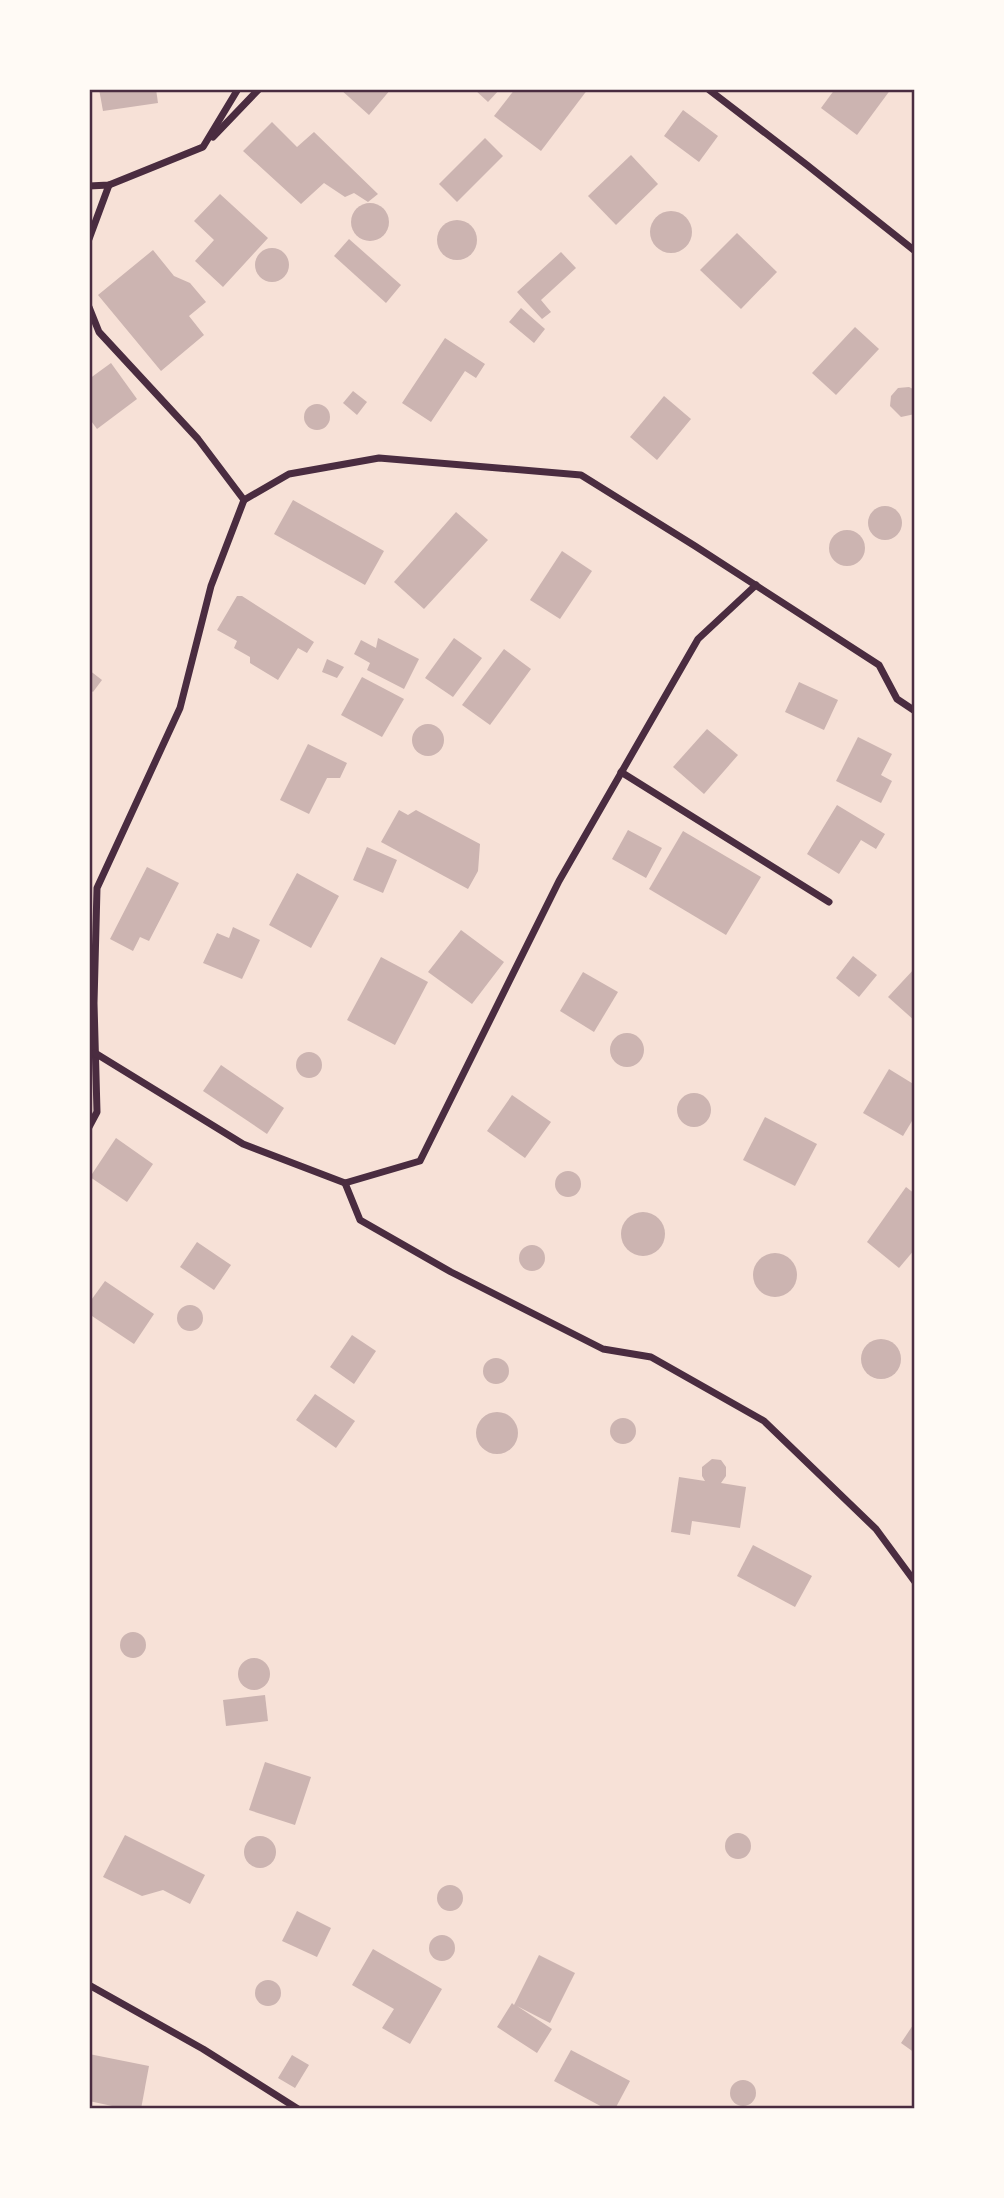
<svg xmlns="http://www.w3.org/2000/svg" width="1004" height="2198" font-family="Rubik,sans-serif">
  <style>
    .building { fill: #ccb4b1 }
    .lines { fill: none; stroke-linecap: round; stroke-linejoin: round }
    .minor { stroke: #4a2c40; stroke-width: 7 }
    .neatline { fill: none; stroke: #4a2c40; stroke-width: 2.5 }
  </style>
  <rect width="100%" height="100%" fill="#f7e1d7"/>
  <g class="building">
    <polygon points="99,89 156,89 158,103 103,111"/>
    <polygon points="340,89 391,89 369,115"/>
    <polygon points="474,89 500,89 488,102"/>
    <polygon points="515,89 588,89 541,151 494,116"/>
    <polygon points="835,89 891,89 857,135 821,108"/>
    <polygon points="683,110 718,136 699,162 664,136"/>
    <polygon points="272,122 297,147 314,132 378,194 368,202 354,193 345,197 324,183 301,204 243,151"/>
    <polygon points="485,138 503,156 457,202 439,184"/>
    <polygon points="631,155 658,184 616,225 588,196"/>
    <polygon points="220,194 268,238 223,287 195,261 214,240 194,221"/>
    <circle cx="370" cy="222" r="19"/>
    <circle cx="671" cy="232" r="21"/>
    <circle cx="457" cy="240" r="20"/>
    <polygon points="737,233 777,272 741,309 700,270"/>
    <polygon points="349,239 401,285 386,303 334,256"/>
    <circle cx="272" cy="265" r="17"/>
    <polygon points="153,250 174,276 190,283 206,302 189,316 204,335 161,371 98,295"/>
    <polygon points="561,252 576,268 541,300 551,312 542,319 517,292"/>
    <polygon points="521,308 545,329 534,343 509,322"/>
    <polygon points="855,327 879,349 836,395 812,373"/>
    <polygon points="445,338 485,364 476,378 465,371 431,422 402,403"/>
    <polygon points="111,363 137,399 97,429 89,418 89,379"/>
    <polygon points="909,387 915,390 915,414 901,417 890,406 891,396 898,388"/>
    <polygon points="353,391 367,402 357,415 343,403"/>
    <polygon points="664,396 691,419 657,460 630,437"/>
    <circle cx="317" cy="417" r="13"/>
    <polygon points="293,500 384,551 365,585 274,534"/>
    <circle cx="885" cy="523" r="17"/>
    <polygon points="456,512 488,540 424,609 394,582"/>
    <circle cx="847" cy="548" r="18"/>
    <polygon points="562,551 592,571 560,619 530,600"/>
    <polygon points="237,596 242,596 314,642 307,653 298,648 278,680 250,663 250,657 234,648 237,641 217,630"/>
    <polygon points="378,638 419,659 404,689 367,670 370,663 354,654 361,640 376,648"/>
    <polygon points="454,638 482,658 453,697 425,678"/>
    <polygon points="504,649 531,669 490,725 462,705"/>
    <polygon points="327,659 344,667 337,678 322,672"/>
    <polygon points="89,670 102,680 93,692 89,689"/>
    <polygon points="362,677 404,699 382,737 341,715"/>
    <polygon points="799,682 838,700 824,730 785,712"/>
    <circle cx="428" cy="740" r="16"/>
    <polygon points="707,729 738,755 704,794 673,767"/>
    <polygon points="858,737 892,754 881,775 892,781 881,803 836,781"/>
    <polygon points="308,744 347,763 340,778 327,778 309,814 280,800"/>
    <polygon points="837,805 885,834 876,849 861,840 839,874 807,854"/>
    <polygon points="399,810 408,815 416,810 480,844 478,871 468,889 381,842"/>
    <polygon points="628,830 662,848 646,878 612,859"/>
    <polygon points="683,831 761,877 726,935 649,889"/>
    <polygon points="367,847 397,860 383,893 353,880"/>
    <polygon points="147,867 179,883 149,941 140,937 133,951 110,939"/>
    <polygon points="297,873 339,896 311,948 269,925"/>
    <polygon points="233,927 260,940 242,979 203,963 217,933 229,938"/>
    <polygon points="461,930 504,962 472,1004 428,972"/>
    <polygon points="853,956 877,975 859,997 836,978"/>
    <polygon points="381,957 428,982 395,1045 347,1020"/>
    <polygon points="915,968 915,1021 888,997"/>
    <polygon points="583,972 618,992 594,1032 560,1011"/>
    <circle cx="627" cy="1050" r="17"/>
    <circle cx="309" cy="1065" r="13"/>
    <polygon points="221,1065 284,1108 267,1134 203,1091"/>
    <polygon points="889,1069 915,1085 915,1116 903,1136 863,1113"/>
    <circle cx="694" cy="1110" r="17"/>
    <polygon points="512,1095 551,1122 525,1158 487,1131"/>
    <polygon points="765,1117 817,1144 795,1186 743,1160"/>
    <polygon points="116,1138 153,1164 127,1202 90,1177"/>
    <circle cx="568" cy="1184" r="13"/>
    <polygon points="906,1187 915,1194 915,1249 899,1268 867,1242"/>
    <circle cx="643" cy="1234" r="22"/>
    <polygon points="197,1242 231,1265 214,1290 180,1267"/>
    <circle cx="532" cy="1258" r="13"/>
    <circle cx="775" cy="1275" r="22"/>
    <polygon points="105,1281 154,1314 134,1344 89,1314 89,1303"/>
    <circle cx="190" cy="1318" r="13"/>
    <polygon points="352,1335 376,1351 354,1384 330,1367"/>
    <circle cx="881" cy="1359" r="20"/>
    <circle cx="496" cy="1371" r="13"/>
    <polygon points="315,1394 355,1421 336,1448 296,1420"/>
    <circle cx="497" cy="1433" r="21"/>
    <circle cx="623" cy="1431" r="13"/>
    <polygon points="712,1459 721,1460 726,1467 726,1476 721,1483 746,1487 740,1528 692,1521 690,1535 671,1532 679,1477 705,1481 702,1476 702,1467"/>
    <polygon points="753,1545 812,1576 795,1607 737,1576"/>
    <circle cx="133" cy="1645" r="13"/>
    <circle cx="254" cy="1674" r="16"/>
    <polygon points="265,1695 268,1721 226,1726 223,1700"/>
    <polygon points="265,1762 311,1777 295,1825 249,1810"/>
    <circle cx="738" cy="1846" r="13"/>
    <polygon points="125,1835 205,1875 190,1904 163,1890 142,1896 103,1877"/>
    <circle cx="260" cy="1852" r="16"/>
    <circle cx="450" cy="1898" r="13"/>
    <polygon points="297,1911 331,1928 317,1957 282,1941"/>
    <circle cx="442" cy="1948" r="13"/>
    <polygon points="373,1949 442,1989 410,2044 382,2028 394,2009 352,1985"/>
    <polygon points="539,1955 575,1973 550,2023 517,2006 552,2029 537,2053 497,2027 512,2003 514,2005"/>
    <circle cx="268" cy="1993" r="13"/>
    <polygon points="915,2022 915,2053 901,2043"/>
    <polygon points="571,2050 630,2081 615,2109 606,2109 554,2081"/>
    <polygon points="89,2054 149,2066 141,2109 126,2109 89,2101"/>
    <polygon points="292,2055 309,2065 295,2088 278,2078"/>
    <circle cx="743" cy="2093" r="13"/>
  </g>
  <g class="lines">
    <g class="minor">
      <polyline points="708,89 807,165 915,251"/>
      <polyline points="213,137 259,89"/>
      <polyline points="89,186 109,185 203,147 238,89"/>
      <polyline points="89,239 109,185"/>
      <polyline points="89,307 99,332 198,439 244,500 211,586 180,708 97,888 94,1003 97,1112 89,1127"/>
      <polyline points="244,500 289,474 379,458 581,475 695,546 879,665 897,699 915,711"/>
      <polyline points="621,772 829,902"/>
      <polyline points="95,1053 243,1144 345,1183 420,1161 559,881 698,639 756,585"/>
      <polyline points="345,1183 360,1220 451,1272 603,1349 651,1357 764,1421 876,1529 915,1582"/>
      <polyline points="89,1985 203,2049 298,2109"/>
    </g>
  </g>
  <rect width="1004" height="2198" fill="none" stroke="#fffaf5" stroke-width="182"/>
  <rect x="91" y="91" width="822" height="2016" class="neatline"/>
</svg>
